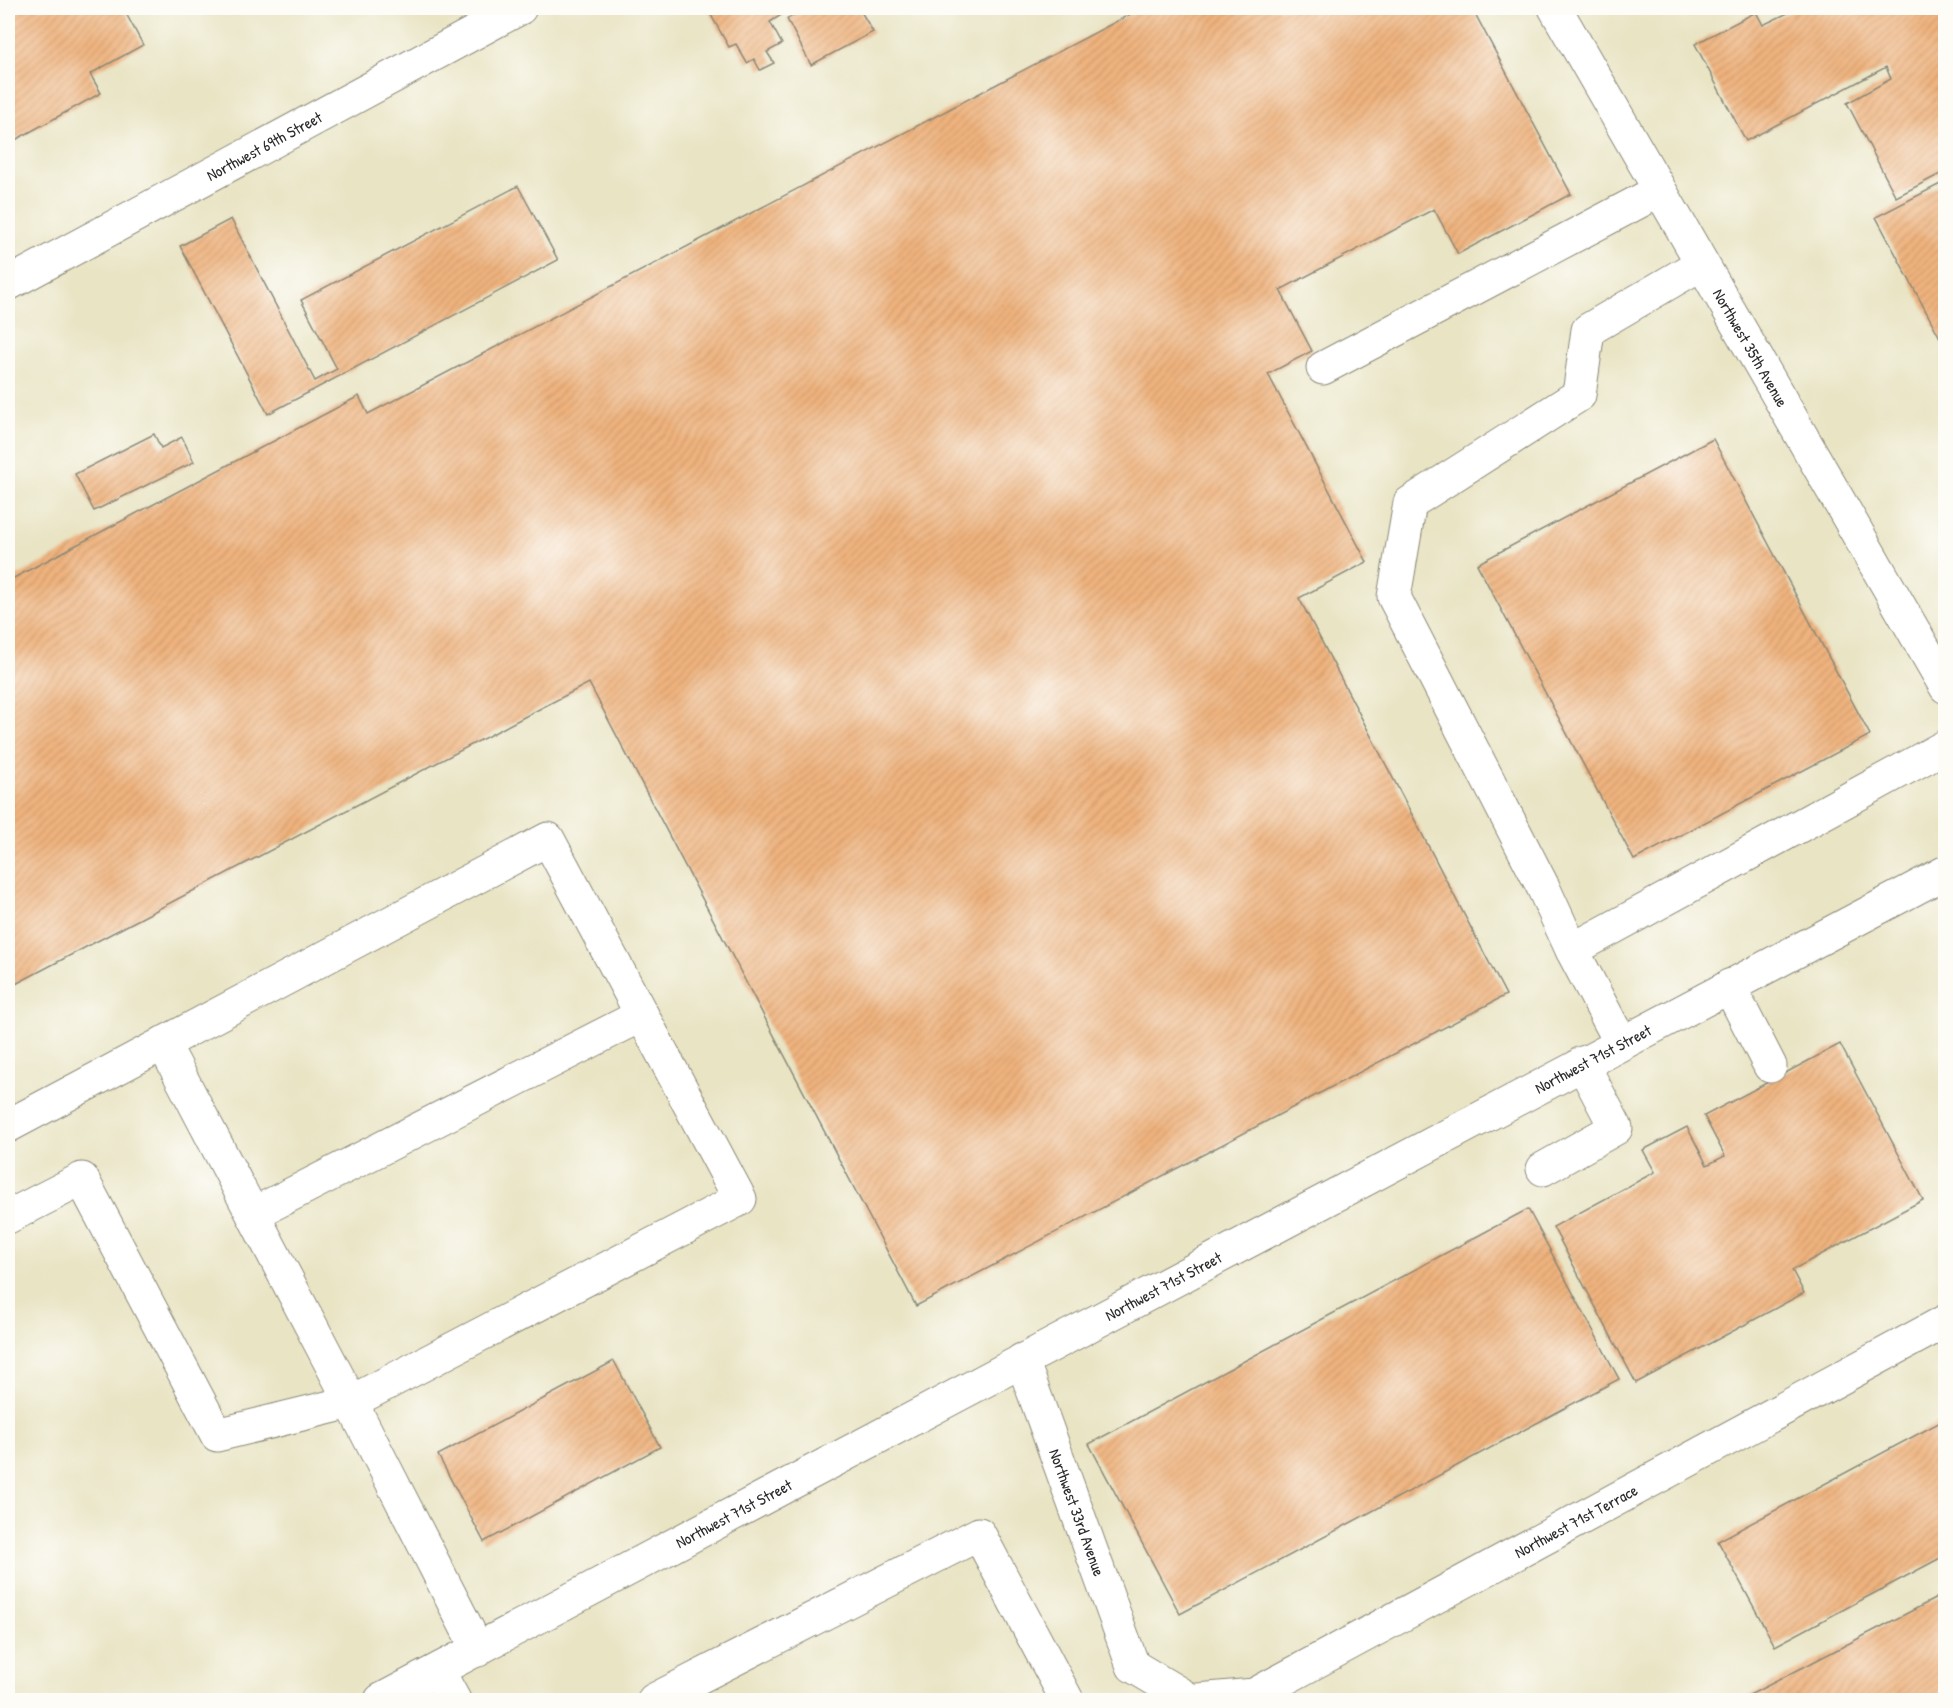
<svg xmlns="http://www.w3.org/2000/svg" width="1953" height="1708" font-family="'Patrick Hand',sans-serif">
  <style>
    .building { fill: url(#building-hatch) }
    .lines { fill: none; stroke-linecap: round; stroke-linejoin: round }
    .minor-casing { stroke: #8a8878; stroke-width: 35 }
    .minor { stroke: #fff; stroke-width: 33 }
    .labels { text-anchor: middle; stroke-width: 5; stroke-linejoin: round; paint-order: stroke }
    .street-label { font-size: 16px; fill: #2b2b2b; stroke: #fdfcf7 }
  </style>
  <defs>
    <pattern id="building-hatch" width="6" height="6" patternUnits="userSpaceOnUse" patternTransform="scale(1.5)"><rect width="6" height="6" fill="#efb37e"/><path d="M-1 1l2-2M0 6l6-6M5 7l2-2" fill="none" stroke="#cd9a6d"/></pattern>
  </defs>
  <rect width="100%" height="100%" fill="#fdfcf7"/>
  <filter id="ink" filterUnits="userSpaceOnUse"><feTurbulence type="fractalNoise" baseFrequency=".0167" numOctaves="2"/><feDisplacementMap in="SourceGraphic" scale="12" xChannelSelector="R" yChannelSelector="G"/><feConvolveMatrix kernelMatrix="1 2 1 2 8 2 1 2 1" color-interpolation-filters="sRGB"/></filter>
  <filter id="wash" filterUnits="userSpaceOnUse"><feTurbulence type="fractalNoise" baseFrequency=".008" numOctaves="4" result="noise"/><feDisplacementMap in="SourceGraphic" scale="24" xChannelSelector="R" yChannelSelector="G"/><feGaussianBlur stdDeviation="1.35" result="paint"/><feColorMatrix in="noise" values="0 0 0 0 0 0 0 0 0 0 0 0 0 0 0 0 0 1.4 0 .05"/><feComposite in="paint" operator="in"/></filter>
  <g filter="url(#wash)">
    <rect width="100%" height="100%" fill="#e9e4c4"/>
    <g id="blocks">
      <g class="building">
        <polygon points="17,8 123,8 143,45 90,74 101,93 8,144 8,13"/>
        <polygon points="707,8 783,8 786,12 770,22 782,44 767,52 774,63 760,70 754,59 747,63 736,44 729,47"/>
        <polygon points="804,8 859,8 873,32 811,65 787,19 805,9"/>
        <polygon points="1142,8 1472,8 1571,194 1458,254 1434,209 1280,290 1312,351 1268,374 1367,562 1299,598 1506,995 916,1306 589,683 8,988 8,581 359,396 368,414"/>
        <polygon points="1798,8 1946,8 1946,171 1896,197 1847,103 1891,79 1886,67 1746,141 1695,44 1756,12 1763,25"/>
        <polygon points="1946,181 1946,349 1876,217"/>
        <polygon points="518,186 558,260 268,414 180,246 231,219 315,381 337,369 301,300"/>
        <polygon points="154,434 161,448 182,437 194,462 94,511 75,474"/>
        <polygon points="1713,439 1870,735 1634,860 1477,564"/>
        <polygon points="1840,1044 1923,1200 1792,1270 1804,1293 1636,1383 1553,1227 1655,1172 1643,1150 1687,1127 1707,1165 1725,1156 1704,1116"/>
        <polygon points="1528,1209 1619,1379 1180,1614 1089,1444"/>
        <polygon points="614,1361 660,1447 484,1542 438,1455"/>
        <polygon points="1946,1419 1946,1555 1775,1646 1718,1541"/>
        <polygon points="1946,1593 1946,1700 1740,1700"/>
      </g>
    </g>
  </g>
  <g filter="url(#ink)">
    <use href="#blocks" fill-opacity="0" stroke="#8a8878" stroke-width="1.5"/>
    <g class="lines">
      <defs>
        <g id="minor">
          <path id="s1" d="M1555 8 1946 687"/>
          <path id="s2" d="M8 284 520 8"/>
          <polyline points="1323,368 1659,191"/>
          <polyline points="1572,950 1543,887 1394,597 1410,503 1579,395 1588,330 1701,264"/>
          <polyline points="1729,986 1770,1066"/>
          <polyline points="163,1043 351,1402 478,1650"/>
          <polyline points="1621,1043 1572,950 1946,746"/>
          <polyline points="8,1126 548,839 740,1199 351,1402 217,1435 82,1179 8,1217"/>
          <polyline points="1543,1169 1616,1128 1582,1063"/>
          <polyline points="253,1214 642,1015"/>
          <path id="s3" d="M1022 1360 1133 1666 1190 1700"/>
          <polyline points="438,1671 454,1700"/>
          <path id="s4" d="M381 1700 1946 872"/>
          <polyline points="654,1700 979,1534 1067,1700"/>
          <path id="s5" d="M1198 1700 1254 1695 1946 1321"/>
        </g>
      </defs>
      <use href="#minor" class="minor-casing"/>
      <use href="#minor" class="minor"/>
    </g>
  </g>
  <g class="labels">
    <g class="street-label">
      <text dy="6" stroke="none"><textPath href="#s2" startOffset="291">Northwest 69th Street</textPath></text>
      <text dy="6" stroke="none"><textPath href="#s1" startOffset="392">Northwest 35th Avenue</textPath></text>
      <text dy="6" stroke="none"><textPath href="#s4" startOffset="1371">Northwest 71st Street</textPath></text>
      <text dy="6" stroke="none"><textPath href="#s4" startOffset="885">Northwest 71st Street</textPath></text>
      <text dy="6" stroke="none"><textPath href="#s4" startOffset="399">Northwest 71st Street</textPath></text>
      <text dy="6" stroke="none"><textPath href="#s3" startOffset="162">Northwest 33rd Avenue</textPath></text>
      <text dy="6" stroke="none"><textPath href="#s5" startOffset="422">Northwest 71st Terrace</textPath></text>
    </g>
  </g>
  <rect width="1953" height="1708" fill="none" stroke="#fdfcf7" stroke-width="30"/>
</svg>
